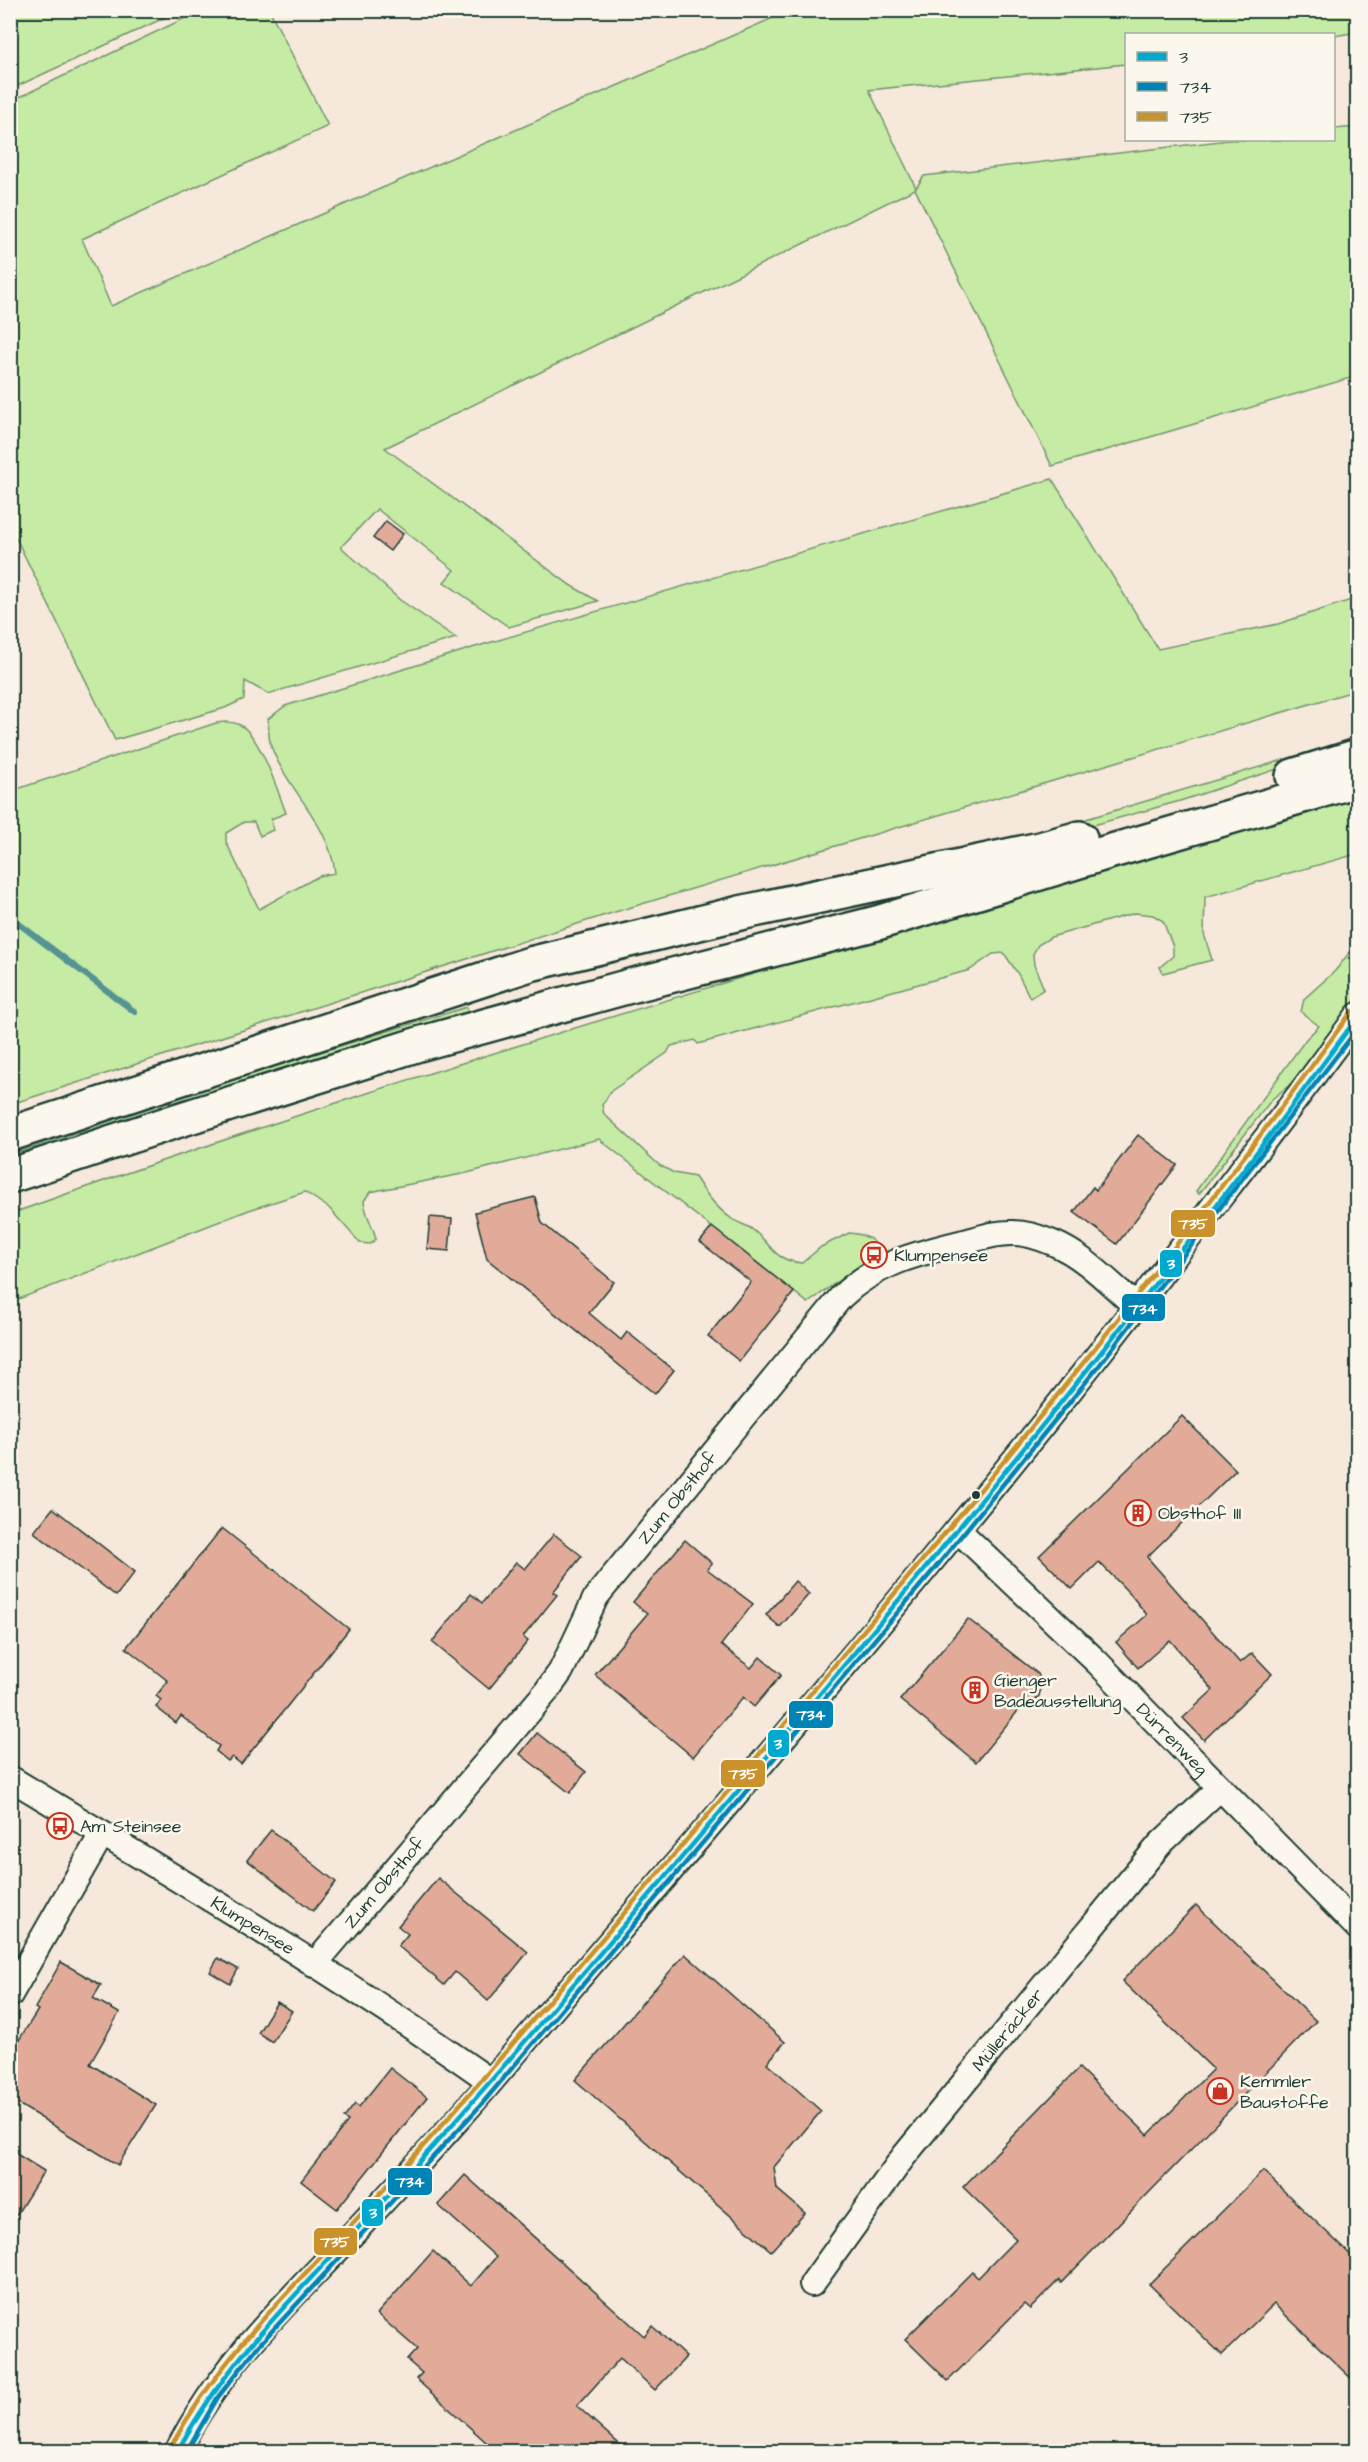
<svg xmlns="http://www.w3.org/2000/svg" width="1368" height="2462" font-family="'Architects Daughter',sans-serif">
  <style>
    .green { fill: #c5eba5; stroke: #72946c; stroke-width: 1.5 }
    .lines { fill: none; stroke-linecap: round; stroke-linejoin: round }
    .stream { stroke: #579393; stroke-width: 6 }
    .building { fill: #e2ab99; stroke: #1f3d34; stroke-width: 1.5 }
    .minor-casing { stroke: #1f3d34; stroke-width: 28 }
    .highway-casing { stroke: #1f3d34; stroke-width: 38 }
    .minor { stroke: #fbf7ec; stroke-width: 24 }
    .highway { stroke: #fbf7ec; stroke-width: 33 }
    .bus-1-casing { stroke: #fbf7ec; stroke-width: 9 }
    .bus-2-casing { stroke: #fbf7ec; stroke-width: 9 }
    .bus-3-casing { stroke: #fbf7ec; stroke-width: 9 }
    .bus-1 { stroke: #00a9ce; stroke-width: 4.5 }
    .bus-2 { stroke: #0083b5; stroke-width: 4.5 }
    .bus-3 { stroke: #ca922c; stroke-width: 4.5 }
    .bus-dot { fill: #1f3d34; stroke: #fbf7ec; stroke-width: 2 }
    .labels { text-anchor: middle; stroke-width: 5; stroke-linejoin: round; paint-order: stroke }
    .poi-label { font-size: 18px; fill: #1f3d34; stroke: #fbf7ec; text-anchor: start }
    .street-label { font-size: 18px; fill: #1f3d34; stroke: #fbf7ec }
    .line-badge { stroke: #fbf7ec; stroke-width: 2 }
    .badge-label { font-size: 16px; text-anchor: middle; font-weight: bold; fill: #fff }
  </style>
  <rect width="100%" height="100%" fill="#f6e8db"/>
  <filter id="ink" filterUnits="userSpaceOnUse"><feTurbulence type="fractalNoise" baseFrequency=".0167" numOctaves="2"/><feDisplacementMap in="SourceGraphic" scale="12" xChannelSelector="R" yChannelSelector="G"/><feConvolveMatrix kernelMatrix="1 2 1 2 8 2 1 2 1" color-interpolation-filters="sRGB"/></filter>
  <g filter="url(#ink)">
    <g class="green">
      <polygon points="11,10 179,10 179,11 11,89"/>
      <polygon points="202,10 270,11 328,126 82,239 111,306 789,11 1357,11 1357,32 1334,36 1126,34 1126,64 869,90 916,188 924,176 1229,140 1334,140 1334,129 1357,127 1357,376 1052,466 915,189 385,448 570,585 598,601 509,627 444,582 454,570 377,509 341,547 400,600 456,638 268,694 245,681 244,699 225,708 115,740 11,528 11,101"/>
      <path d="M1052 479 1158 649 1278 624 1357 598V690L615 912 11 1104V791L216 723C224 722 232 721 240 725 260 735 278 792 286 813L271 819 273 830 260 836 254 822H244L226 833V842L259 909 319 876 335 873C330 824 287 790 271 746 268 737 269 728 268 719L285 706 485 644Z"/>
      <polygon points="1357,738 1357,743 1180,801 1007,849 1006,843"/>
      <path d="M1357 793V854L1205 897 1204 934 1212 960 1163 973 1160 967 1173 956V947L1163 921 1153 915 1135 913 1051 937 1038 945 1033 954 1034 965 1044 989 1030 998 1018 974 1004 953 993 954 970 970 698 1044 695 1040 671 1046 667 1053 611 1091 602 1105 604 1114 659 1165 674 1173 695 1177C705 1193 716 1208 732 1219 738 1223 747 1225 753 1230 773 1245 772 1260 802 1263L821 1247 849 1233C861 1234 877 1238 878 1252L808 1303 599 1139 467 1173 370 1192 364 1201C365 1215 373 1225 376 1239L370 1244 360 1243 329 1208 305 1192 249 1210 11 1302 10 1214C453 1055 908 931 1357 793Z"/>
      <polygon points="1357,943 1357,997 1334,1034 1292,1083 1272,1099 1199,1194 1196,1191 1306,1039 1319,1026 1301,1012 1304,999 1335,971"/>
      <path d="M467 1007 469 1013 11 1162 10 1155C162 1103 314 1053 467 1007Z"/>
    </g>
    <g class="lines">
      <polyline class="stream" points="10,917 135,1012"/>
    </g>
    <g class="building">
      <polygon points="386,521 403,534 390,551 373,538"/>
      <polygon points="1138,1135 1177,1165 1117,1244 1074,1212 1093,1187 1096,1190"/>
      <polygon points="535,1197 542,1223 614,1282 589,1313 621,1340 627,1332 674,1370 655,1394 487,1259 475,1212"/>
      <polygon points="430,1217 452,1219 449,1251 427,1249"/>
      <polygon points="712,1227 794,1292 739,1361 708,1336 751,1282 700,1242"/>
      <polygon points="1182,1416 1236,1470 1147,1557 1240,1663 1252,1653 1272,1674 1204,1740 1183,1718 1213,1690 1170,1640 1138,1668 1116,1642 1147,1615 1131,1595 1099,1562 1072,1589 1039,1556"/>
      <polygon points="53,1508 135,1572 116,1596 34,1532"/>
      <polygon points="222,1528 349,1629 241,1764 232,1757 228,1761 216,1751 219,1746 181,1716 176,1723 156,1707 161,1700 156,1696 168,1681 126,1648"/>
      <polygon points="554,1534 582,1556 553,1592 557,1595 523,1637 528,1641 489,1689 432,1642 471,1594 482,1603 516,1562 525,1569"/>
      <polygon points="685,1540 712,1563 707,1569 753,1604 721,1645 751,1668 760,1657 781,1675 754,1707 743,1697 693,1757 595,1675 647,1614 633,1602"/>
      <polygon points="795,1581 809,1594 780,1627 766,1615"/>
      <polygon points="968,1619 1038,1674 1042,1683 1039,1696 1033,1704 1027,1700 976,1762 900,1700"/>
      <polygon points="537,1733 586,1772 570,1793 520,1754"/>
      <polygon points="271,1830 336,1882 313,1911 247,1860"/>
      <polygon points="438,1878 528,1952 488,2001 455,1972 444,1985 398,1946 408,1934 398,1926"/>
      <polygon points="1196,1905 1316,2021 1061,2283 1059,2280 1030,2309 1024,2304 948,2381 905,2339 972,2272 978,2278 1016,2239 963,2187 1079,2068 1148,2135 1213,2069 1122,1981"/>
      <polygon points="685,1954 785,2042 767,2063 821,2111 774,2167 777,2189 805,2213 771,2251 575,2080"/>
      <polygon points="218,1958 238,1969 230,1984 210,1972"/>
      <polygon points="61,1962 101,1985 93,1998 119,2013 90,2064 156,2105 118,2165 10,2099 10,2054 38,2010 35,2008"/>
      <polygon points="277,2002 292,2011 272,2042 258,2033"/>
      <polygon points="390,2068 427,2097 337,2209 301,2181 348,2121 344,2118 355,2104 359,2107"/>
      <polygon points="10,2150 44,2171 10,2225"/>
      <polygon points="1263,2171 1358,2262 1358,2385 1274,2304 1222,2355 1149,2284"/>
      <polygon points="465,2175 644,2336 652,2326 686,2357 655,2390 620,2358 577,2406 627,2451 478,2451 486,2442 416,2379 422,2373 407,2360 417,2349 377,2314 433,2251 471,2286 496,2257 438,2205"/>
    </g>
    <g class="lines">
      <defs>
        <g id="minor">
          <path id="s1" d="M959 1531 1097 1662 1358 1928"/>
          <path id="s2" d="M10 1778C172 1876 336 1972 490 2081"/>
          <path id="s3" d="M314 1965 546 1692 561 1671 596 1597 841 1297C876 1263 919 1253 964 1242 980 1238 997 1232 1014 1233 1027 1233 1041 1238 1053 1243 1085 1256 1111 1285 1137 1307"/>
          <polyline points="10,1995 102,1834"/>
          <path id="s4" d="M812 2284 904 2156 1160 1844 1219 1789"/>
          <path d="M177 2452C218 2369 283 2306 346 2241 404 2179 461 2118 515 2053 737 1792 963 1533 1171 1261 1234 1179 1298 1099 1358 1015"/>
        </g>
        <g id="highway">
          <polyline points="1293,776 1358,756"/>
          <polyline points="10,1134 530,964 740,913 1040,849 1080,838"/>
          <polyline points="10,1176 176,1121 419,1044 630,986 877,923 1105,853 1358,780"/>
        </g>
      </defs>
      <use href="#minor" class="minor-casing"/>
      <use href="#highway" class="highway-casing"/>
      <use href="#minor" class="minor"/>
      <use href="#highway" class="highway"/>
      <defs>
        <path id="bus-1" d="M177 2452C225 2363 291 2300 359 2227 421 2161 480 2094 539 2025 820 1695 1103 1367 1358 1016"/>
        <polyline id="bus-2" points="186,2452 218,2397 259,2345 480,2106 936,1567 1098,1367 1358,1028"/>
        <path id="bus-3" d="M170 2448C219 2359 283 2297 352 2224 414 2157 474 2090 532 2021 814 1691 1098 1362 1352 1011"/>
      </defs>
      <use href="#bus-1" class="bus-1-casing"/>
      <use href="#bus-2" class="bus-2-casing"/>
      <use href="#bus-3" class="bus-3-casing"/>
      <use href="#bus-1" class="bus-1"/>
      <use href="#bus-2" class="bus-2"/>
      <use href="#bus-3" class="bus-3"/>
    </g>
  </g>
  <defs>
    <symbol id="bus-ring" viewBox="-11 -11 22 22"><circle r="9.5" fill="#fbf7ec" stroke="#c8321e" stroke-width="1.5"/><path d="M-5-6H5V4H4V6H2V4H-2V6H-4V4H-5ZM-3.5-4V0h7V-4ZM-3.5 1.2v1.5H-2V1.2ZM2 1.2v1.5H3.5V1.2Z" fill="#c8321e"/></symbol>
    <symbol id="building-ring" viewBox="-11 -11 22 22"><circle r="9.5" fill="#fbf7ec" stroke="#c8321e" stroke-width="1.5"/><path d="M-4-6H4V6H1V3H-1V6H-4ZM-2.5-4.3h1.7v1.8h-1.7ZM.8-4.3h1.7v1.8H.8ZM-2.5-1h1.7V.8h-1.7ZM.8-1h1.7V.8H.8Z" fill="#c8321e"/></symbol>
    <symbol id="shop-ring" viewBox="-11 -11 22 22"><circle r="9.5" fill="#fbf7ec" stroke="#c8321e" stroke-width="1.5"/><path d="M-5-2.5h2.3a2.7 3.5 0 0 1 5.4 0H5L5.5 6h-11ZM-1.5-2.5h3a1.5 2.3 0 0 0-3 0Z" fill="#c8321e"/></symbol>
  </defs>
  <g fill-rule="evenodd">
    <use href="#bus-ring" x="859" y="1240" width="30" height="30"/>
    <use href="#building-ring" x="1123" y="1498" width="30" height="30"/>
    <use href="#building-ring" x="960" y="1675" width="30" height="30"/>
    <use href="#bus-ring" x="45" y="1811" width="30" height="30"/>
    <use href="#shop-ring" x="1205" y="2076" width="30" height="30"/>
  </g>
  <circle class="bus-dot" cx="976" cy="1495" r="5"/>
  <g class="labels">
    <g class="poi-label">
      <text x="894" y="1261">Klumpensee</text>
      <text x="1158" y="1519">Obsthof III</text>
      <text x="994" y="1686">Gienger<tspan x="994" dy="21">Badeausstellung</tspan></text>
      <text x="80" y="1832">Am Steinsee</text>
      <text x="1240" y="2087">Kemmler<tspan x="1240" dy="21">Baustoffe</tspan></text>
    </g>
    <g class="street-label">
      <text dy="6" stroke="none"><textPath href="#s3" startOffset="594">Zum Obsthof</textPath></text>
      <text dy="6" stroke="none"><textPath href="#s1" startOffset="298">Dürrenweg</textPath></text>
      <text dy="6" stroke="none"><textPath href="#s3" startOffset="108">Zum Obsthof</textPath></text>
      <text dy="6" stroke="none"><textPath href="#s2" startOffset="284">Klumpensee</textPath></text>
      <text dy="6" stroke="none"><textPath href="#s4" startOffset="321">Mülleräcker</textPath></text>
    </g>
  </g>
  <g class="line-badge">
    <rect x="1170" y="1209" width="46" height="29" rx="6" fill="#ca922c"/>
    <rect x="1159" y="1249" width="24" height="29" rx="6" fill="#00a9ce"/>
    <rect x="1121" y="1293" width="45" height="29" rx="6" fill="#0083b5"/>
    <rect x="788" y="1700" width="46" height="29" rx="6" fill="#0083b5"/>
    <rect x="767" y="1729" width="23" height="29" rx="6" fill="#00a9ce"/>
    <rect x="720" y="1759" width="46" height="29" rx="6" fill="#ca922c"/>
    <rect x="387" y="2167" width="46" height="29" rx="6" fill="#0083b5"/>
    <rect x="361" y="2198" width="23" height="29" rx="6" fill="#00a9ce"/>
    <rect x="313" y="2227" width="45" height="29" rx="6" fill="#ca922c"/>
  </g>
  <g class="badge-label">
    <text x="1193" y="1229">735</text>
    <text x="1171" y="1269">3</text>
    <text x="1143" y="1314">734</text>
    <text x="811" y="1720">734</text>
    <text x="778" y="1749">3</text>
    <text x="743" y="1779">735</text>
    <text x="410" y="2187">734</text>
    <text x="373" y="2218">3</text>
    <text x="335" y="2247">735</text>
  </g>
  <rect width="1368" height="2462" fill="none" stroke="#fbf7ec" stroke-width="36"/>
  <rect x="18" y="18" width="1332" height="2426" fill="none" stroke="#1f3d34" stroke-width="2" filter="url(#ink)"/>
  <rect x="1125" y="33" width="210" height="108" fill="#fbf7ec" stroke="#a3ada2" stroke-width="1.5"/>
  <rect x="1137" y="52" width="30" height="9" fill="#00a9ce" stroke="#a3ada2" stroke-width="1.5"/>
  <text x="1179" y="63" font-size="18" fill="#1f3d34">3</text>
  <rect x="1137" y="82" width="30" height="9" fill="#0083b5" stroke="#a3ada2" stroke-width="1.5"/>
  <text x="1179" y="93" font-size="18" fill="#1f3d34">734</text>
  <rect x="1137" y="112" width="30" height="9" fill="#ca922c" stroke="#a3ada2" stroke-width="1.5"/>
  <text x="1179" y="123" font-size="18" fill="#1f3d34">735</text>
</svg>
